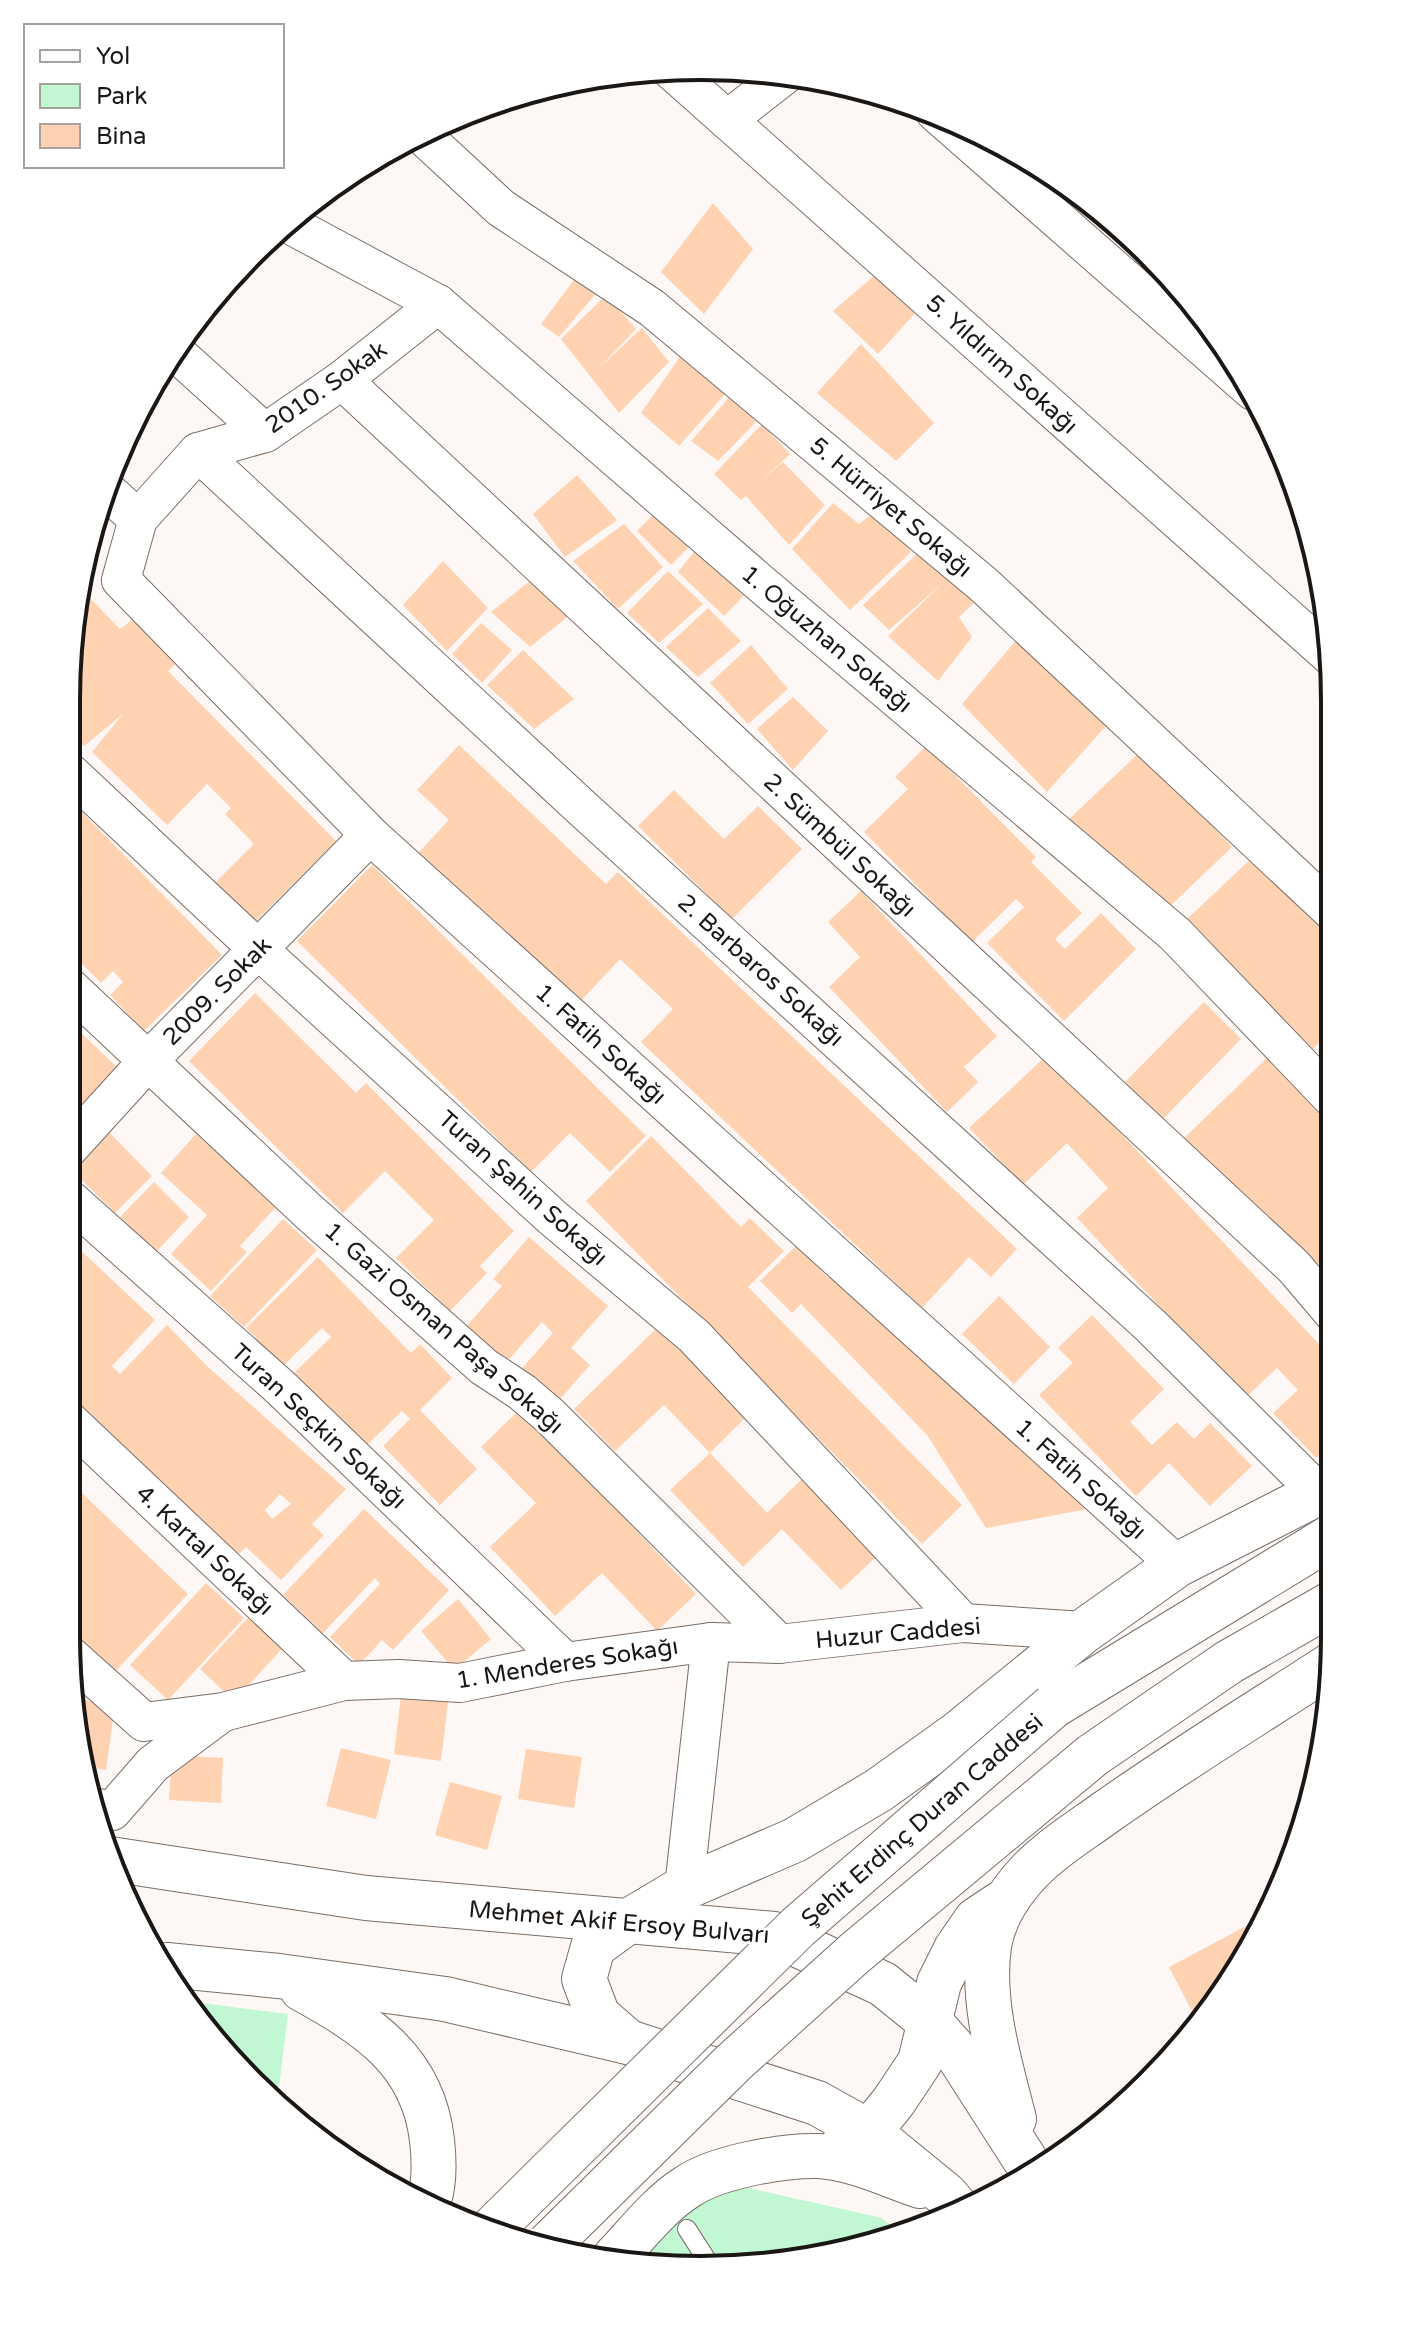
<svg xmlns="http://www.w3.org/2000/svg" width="1401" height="2336" font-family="'Varela Round',sans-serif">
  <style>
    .green { fill: #c2f7d3 }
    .building { fill: #ffd2b2; fill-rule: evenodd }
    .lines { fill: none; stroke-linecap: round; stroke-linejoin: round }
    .lane-casing { stroke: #786e66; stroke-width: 20 }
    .street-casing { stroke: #786e66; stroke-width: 40 }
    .secondary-casing { stroke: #786e66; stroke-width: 46 }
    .primary-casing { stroke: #786e66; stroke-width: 46 }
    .lane { stroke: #fff; stroke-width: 18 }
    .street { stroke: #fff; stroke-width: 38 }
    .secondary { stroke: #fff; stroke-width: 44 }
    .primary { stroke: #fff; stroke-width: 44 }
    .secondary-bridge-casing { stroke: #786e66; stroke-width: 46; stroke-linecap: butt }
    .secondary-bridge { stroke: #fff; stroke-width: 44 }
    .labels { text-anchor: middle; stroke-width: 6; stroke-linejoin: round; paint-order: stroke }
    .street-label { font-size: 24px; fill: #1b1714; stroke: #fff }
    .rim { fill: none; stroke: #1b1714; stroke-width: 4 }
  </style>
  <rect width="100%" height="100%" fill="#fdf8f5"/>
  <g class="green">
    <polygon points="186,2001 288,2014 279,2087 260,2084 197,2021"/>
    <polygon points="740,2186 882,2218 902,2237 700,2270 628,2258 660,2223"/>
  </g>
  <g class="building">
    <polygon points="713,203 753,249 704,314 661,272"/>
    <polygon points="875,275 916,312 878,354 833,311"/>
    <polygon points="574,280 598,291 559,337 541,324"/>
    <polygon points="606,295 636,329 600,367 642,328 669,362 619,413 561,339"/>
    <polygon points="861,344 934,423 896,461 817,393"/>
    <polygon points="686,348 733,385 679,446 641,413"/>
    <polygon points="733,393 756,422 718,461 691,441"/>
    <polygon points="762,424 790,454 761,481 783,462 825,505 789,545 746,496 741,500 714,474"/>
    <polygon points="577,475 617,520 565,557 533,514"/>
    <polygon points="833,503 859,524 881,507 911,552 850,610 792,549"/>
    <polygon points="661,507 697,539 671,565 637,531"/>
    <polygon points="624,524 663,567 618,609 573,561"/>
    <polygon points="704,539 754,585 724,616 678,572"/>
    <polygon points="925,546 978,599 959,617 972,637 938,681 888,636 943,583 889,630 863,605"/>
    <polygon points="443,561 488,608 447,651 403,605"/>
    <polygon points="668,571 703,604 659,643 627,613"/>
    <polygon points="536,576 571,614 530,647 491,612"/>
    <polygon points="81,589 120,629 136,617 180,660 168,671 336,841 255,922 216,882 254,844 225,814 231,808 207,784 167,825 92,752 123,714 84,746 67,729 67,673 76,662 67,669 67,659"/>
    <polygon points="708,608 741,641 698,677 666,647"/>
    <polygon points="481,623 512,650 482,683 452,654"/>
    <polygon points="1023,632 1113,718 1047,792 962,704"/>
    <polygon points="751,645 788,689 748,724 710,683"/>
    <polygon points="523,650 574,699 534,729 487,685"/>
    <polygon points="793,697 828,731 793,770 757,729"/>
    <polygon points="459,745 606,884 618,872 1017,1249 991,1277 969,1257 922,1308 641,1042 673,1009 620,959 578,1004 418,853 449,820 417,790"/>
    <polygon points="926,746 1036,857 1031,862 1082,913 1055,939 1065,949 1101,913 1136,949 1064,1021 987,943 1024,907 1016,899 972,942 864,832 908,789 895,777"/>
    <polygon points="1142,750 1232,847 1165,911 1066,822"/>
    <polygon points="674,790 724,839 758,806 802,849 732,919 638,826"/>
    <polygon points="67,797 222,955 144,1031 110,995 123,982 113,971 101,983 67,949 67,909 83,893 75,885 67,893"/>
    <polygon points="1256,854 1334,934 1334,1029 1313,1049 1187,919"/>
    <polygon points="372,865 646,1136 610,1172 570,1133 531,1172 297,941"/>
    <polygon points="861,891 997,1036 964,1067 978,1082 947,1112 829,987 860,957 828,922"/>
    <polygon points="255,993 356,1093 366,1083 514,1231 480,1266 487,1273 450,1311 396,1258 434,1220 385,1171 343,1213 189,1061"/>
    <polygon points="1204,1002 1241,1039 1163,1119 1125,1082"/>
    <polygon points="76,1028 125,1075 82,1121 67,1106 67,1038"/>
    <polygon points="1271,1054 1334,1121 1334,1248 1310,1271 1179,1143"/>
    <polygon points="1047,1055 1334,1360 1334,1441 1316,1458 1273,1413 1298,1390 1277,1368 1245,1398 1077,1218 1108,1188 1067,1143 1023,1185 969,1128"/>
    <polygon points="103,1126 152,1176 115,1213 67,1165"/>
    <polygon points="196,1134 276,1207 240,1246 247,1252 211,1291 171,1254 207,1215 161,1173"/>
    <polygon points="651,1136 741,1227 750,1218 784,1251 748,1287 962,1505 922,1544 586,1201"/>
    <polygon points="154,1182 189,1217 156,1252 120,1217"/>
    <polygon points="283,1219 317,1250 244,1327 210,1296"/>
    <polygon points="529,1237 608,1306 571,1348 590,1365 555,1405 518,1373 553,1333 542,1322 503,1366 463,1330 502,1286 493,1279"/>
    <polygon points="797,1245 828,1278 840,1267 1088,1509 986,1528 927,1435 801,1304 792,1313 760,1281"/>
    <path d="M78 1248 155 1320 112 1366 120 1374 167 1325 207 1366 346 1489 312 1524 324 1535 281 1580 246 1547 229 1563 66 1410V1339L75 1331 69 1326 66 1329 67 1260ZM280 1494 291 1504 272 1519 265 1510Z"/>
    <polygon points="318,1257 411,1353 420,1344 452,1378 420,1410 477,1469 440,1505 383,1446 410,1419 402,1411 364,1448 293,1374 331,1337 322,1328 283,1366 246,1328"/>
    <polygon points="999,1296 1050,1347 1014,1384 962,1334"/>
    <polygon points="1092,1315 1164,1389 1130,1422 1152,1445 1177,1422 1194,1439 1210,1423 1252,1466 1210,1506 1169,1463 1136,1496 1039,1395 1073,1363 1058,1348"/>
    <polygon points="660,1325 747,1416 710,1453 664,1405 615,1451 574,1409"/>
    <polygon points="521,1408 696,1594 657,1631 602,1573 555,1616 490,1547 536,1503 481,1447"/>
    <polygon points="710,1453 767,1513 803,1478 877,1556 841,1590 782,1529 743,1567 670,1490"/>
    <polygon points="66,1478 188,1594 112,1675 66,1631"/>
    <polygon points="364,1509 449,1590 393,1650 382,1640 359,1665 330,1637 380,1584 375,1578 323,1633 283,1595"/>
    <polygon points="206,1583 244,1618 168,1700 130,1665"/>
    <polygon points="458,1599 491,1639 454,1670 421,1631"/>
    <polygon points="256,1609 290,1640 234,1701 200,1669"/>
    <polygon points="401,1696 448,1702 441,1761 394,1754"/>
    <polygon points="77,1699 115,1705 106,1770 88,1767"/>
    <polygon points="341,1748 391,1760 376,1819 326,1806"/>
    <polygon points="526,1749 582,1757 574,1808 518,1799"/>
    <polygon points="172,1755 223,1758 221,1803 169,1800"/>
    <polygon points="450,1782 502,1796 487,1850 435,1835"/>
    <polygon points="1263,1917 1228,1988 1197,2021 1169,1967"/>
  </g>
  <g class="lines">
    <defs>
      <polyline id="lane" points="687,2229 712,2268"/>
      <g id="street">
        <polyline points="670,69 1334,659"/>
        <polyline points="935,112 1253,391"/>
        <polyline points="727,120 786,74"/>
        <polyline points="421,134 501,208 652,308 984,585 1334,913"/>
        <polyline points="287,223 438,304 759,582 1175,934 1334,1100"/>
        <polyline points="172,349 265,433"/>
        <polyline points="342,380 1294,1267 1334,1314"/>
        <polyline points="198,452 582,808 1151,1326 1319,1493"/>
        <polyline points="104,488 138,519 121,580 370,835 1177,1565"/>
        <polyline points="138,519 198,452 265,433 342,380 438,304"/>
        <polyline points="67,770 259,950 553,1218 694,1336 963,1623"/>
        <polyline points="67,985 309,1212 484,1367 522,1392 550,1416 779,1644"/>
        <polyline points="67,1150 148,1061 370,835"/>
        <polyline points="67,1197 281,1388 565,1662"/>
        <polyline points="66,1418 344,1681"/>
        <polyline points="69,1655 144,1722 223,1712 344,1681 399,1679 460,1683 565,1662 711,1642 779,1644 963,1623 1084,1631"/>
        <polyline points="94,1807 112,1811 153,1764 220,1714"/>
        <polyline points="684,1888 711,1642"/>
      </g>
      <g id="secondary">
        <polyline points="1053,1706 1334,1535"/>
        <polyline points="1093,1755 1229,1662 1334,1602"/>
      </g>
      <g id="primary">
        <polyline points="110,1859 366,1898 774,1934 883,1984 930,2022 954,2049 1031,2169"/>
        <polyline points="167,1965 279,1976 445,1999 628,2042 817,2103 869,2132 946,2195 957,2208"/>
        <path d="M302 1989C367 2025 423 2060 432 2140 434 2158 435 2182 429 2200"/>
        <polyline points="628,2042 598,2016 584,1979 593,1947 627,1922 684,1888 795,1840 879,1790 956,1735 1084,1631 1177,1565 1334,1485"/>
        <path d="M1014 2119C1000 2064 981 2003 989 1946 993 1921 1005 1900 1021 1881 1044 1853 1076 1834 1105 1813 1180 1760 1257 1713 1334 1663"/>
        <polyline points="843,2145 869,2132 894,2101 920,2062 939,1983 956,1949 976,1920 1000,1904"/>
        <path d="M616 2256C638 2233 660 2204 687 2187 716 2167 783 2155 819 2156 852 2158 888 2175 920 2186"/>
      </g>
    </defs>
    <use href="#lane" class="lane-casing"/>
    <use href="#street" class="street-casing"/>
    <use href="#secondary" class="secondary-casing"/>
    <use href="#primary" class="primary-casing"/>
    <use href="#lane" class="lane"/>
    <use href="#street" class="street"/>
    <use href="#secondary" class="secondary"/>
    <use href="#primary" class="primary"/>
    <defs>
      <g id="secondary-bridge">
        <polyline points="489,2232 798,1927 1053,1706"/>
        <polyline points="548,2245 734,2062 855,1953 1093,1755"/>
      </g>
    </defs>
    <use href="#secondary-bridge" class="secondary-bridge-casing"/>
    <use href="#secondary-bridge" class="secondary-bridge"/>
  </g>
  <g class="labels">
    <g class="street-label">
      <text transform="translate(1002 364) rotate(42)" y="8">5. Yıldırım Sokağı</text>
      <text transform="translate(326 387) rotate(-35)" y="8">2010. Sokak</text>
      <text transform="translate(891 507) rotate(40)" y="8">5. Hürriyet Sokağı</text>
      <text transform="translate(827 639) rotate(40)" y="8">1. Oğuzhan Sokağı</text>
      <text transform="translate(840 845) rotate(43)" y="8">2. Sümbül Sokağı</text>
      <text transform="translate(761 970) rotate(42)" y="8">2. Barbaros Sokağı</text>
      <text transform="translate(217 991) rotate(-45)" y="8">2009. Sokak</text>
      <text transform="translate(601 1044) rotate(42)" y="8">1. Fatih Sokağı</text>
      <text transform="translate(523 1188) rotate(42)" y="8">Turan Şahin Sokağı</text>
      <text transform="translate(444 1328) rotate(41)" y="8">1. Gazi Osman Paşa Sokağı</text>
      <text transform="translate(319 1426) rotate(43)" y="8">Turan Seçkin Sokağı</text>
      <text transform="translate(1081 1479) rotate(42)" y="8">1. Fatih Sokağı</text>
      <text transform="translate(205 1550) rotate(43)" y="8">4. Kartal Sokağı</text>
      <text transform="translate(898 1633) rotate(-5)" y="8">Huzur Caddesi</text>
      <text transform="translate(567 1663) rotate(-9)" y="8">1. Menderes Sokağı</text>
      <text transform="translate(922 1820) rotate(-41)" y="8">Şehit Erdinç Duran Caddesi</text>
      <text transform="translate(619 1922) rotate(5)" y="8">Mehmet Akif Ersoy Bulvarı</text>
    </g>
  </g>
  <path d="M0 0H1401V2336H0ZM700 80H701A620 620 0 0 1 1321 700V1636A620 620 0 0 1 701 2256H700A620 620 0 0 1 80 1636V700A620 620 0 0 1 700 80Z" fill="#fff" fill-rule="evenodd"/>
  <path class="rim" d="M700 80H701A620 620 0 0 1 1321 700V1636A620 620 0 0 1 701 2256H700A620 620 0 0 1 80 1636V700A620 620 0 0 1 700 80Z"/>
  <rect x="24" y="24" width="260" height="144" fill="#ffffff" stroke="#a4a2a1" stroke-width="2"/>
  <rect x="40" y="50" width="40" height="12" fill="#ffffff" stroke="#a4a2a1" stroke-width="2"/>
  <text x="96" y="64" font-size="24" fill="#1b1714">Yol</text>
  <rect x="40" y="84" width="40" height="24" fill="#c2f7d3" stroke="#a4a2a1" stroke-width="2"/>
  <text x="96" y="104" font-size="24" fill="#1b1714">Park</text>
  <rect x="40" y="124" width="40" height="24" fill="#ffd2b2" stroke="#a4a2a1" stroke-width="2"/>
  <text x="96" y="144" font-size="24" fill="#1b1714">Bina</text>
</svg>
